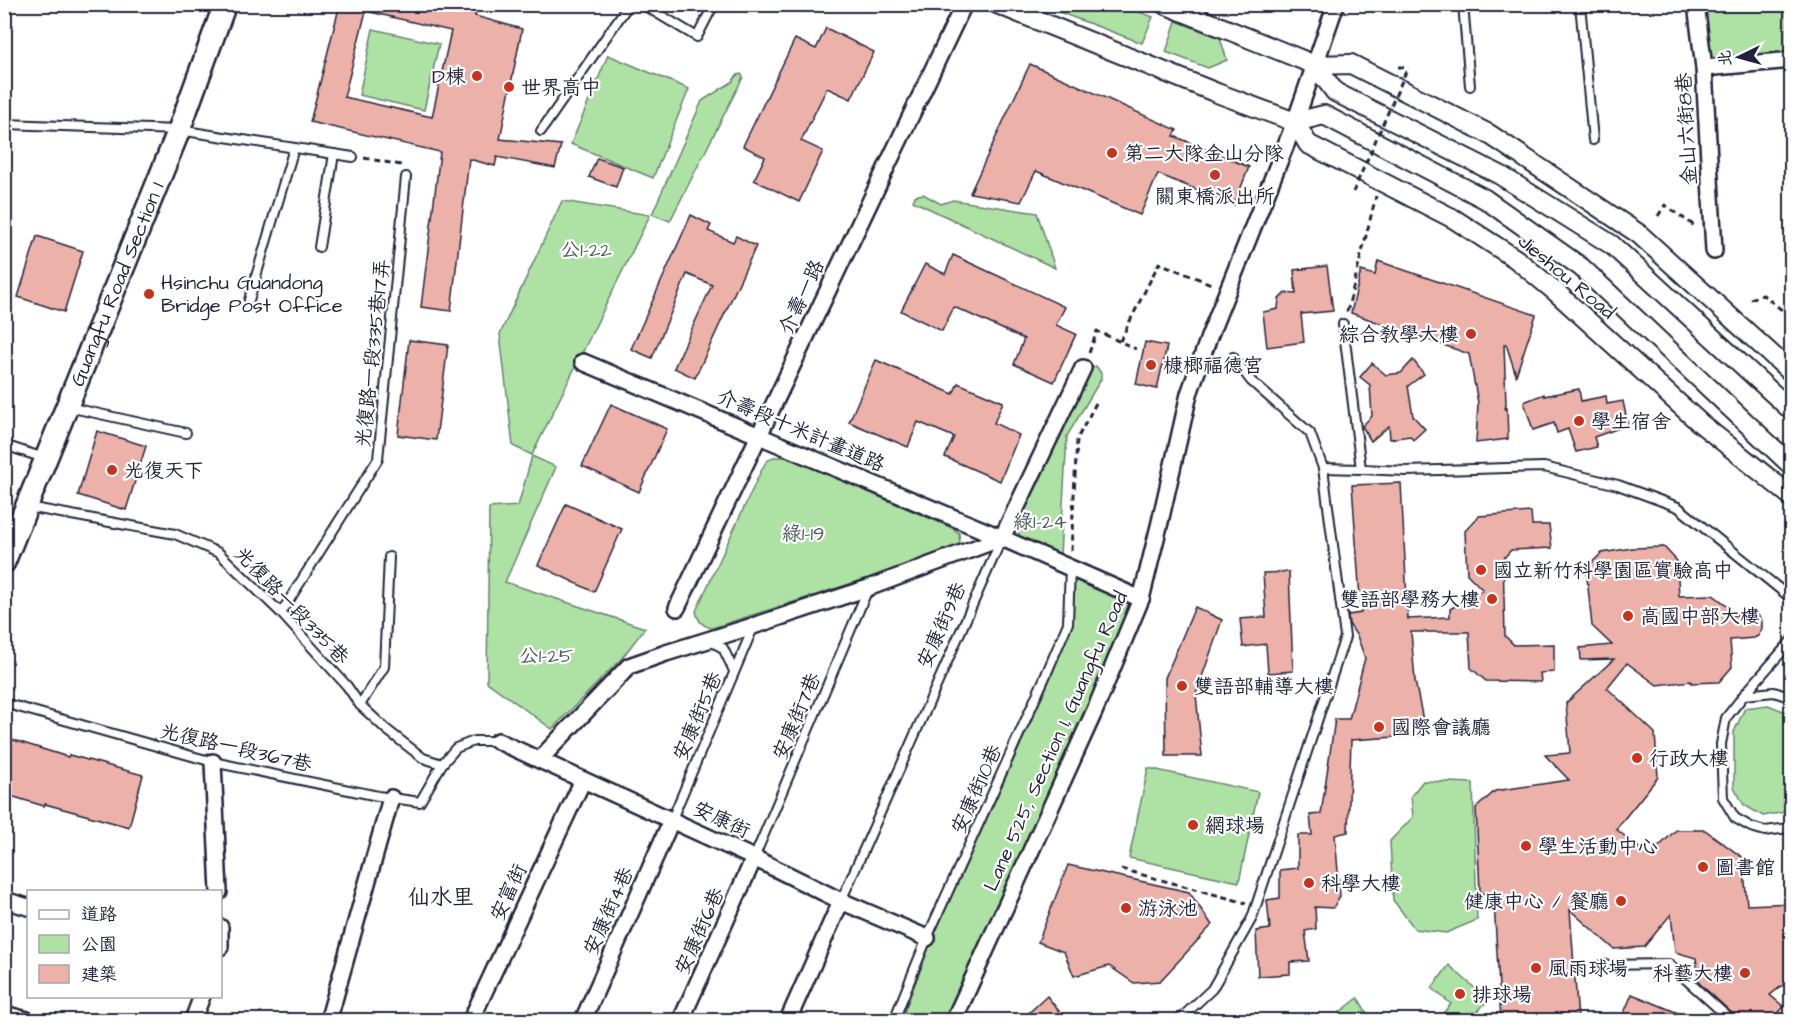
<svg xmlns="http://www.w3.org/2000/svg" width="1796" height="1025" font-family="'Architects Daughter','LXGW WenKai TC',sans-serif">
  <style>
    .green { fill: #aee2a4; stroke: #688270; stroke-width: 1.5 }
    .building { fill: #ecb1a9; stroke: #22223b; stroke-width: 1.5; fill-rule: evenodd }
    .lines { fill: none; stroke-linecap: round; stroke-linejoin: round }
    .service-casing { stroke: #22223b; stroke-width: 12 }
    .minor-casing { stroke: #22223b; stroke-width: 20 }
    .tertiary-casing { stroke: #22223b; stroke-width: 22 }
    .secondary-casing { stroke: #22223b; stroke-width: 26 }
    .path { stroke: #22223b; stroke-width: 3; stroke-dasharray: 6 4.5; stroke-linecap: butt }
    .service { stroke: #fff; stroke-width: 8 }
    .minor { stroke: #fff; stroke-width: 15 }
    .tertiary { stroke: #fff; stroke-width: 18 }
    .secondary { stroke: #fff; stroke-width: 21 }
    .path-bridge { stroke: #22223b; stroke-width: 3; stroke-dasharray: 6 4.5; stroke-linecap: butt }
    .poi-dot { fill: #c8321e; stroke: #fff; stroke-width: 2 }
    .labels { text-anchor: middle; stroke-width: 4.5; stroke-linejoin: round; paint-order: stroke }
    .poi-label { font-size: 20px; fill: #22223b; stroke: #fff; text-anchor: start }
    .street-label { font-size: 20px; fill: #22223b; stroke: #fff }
    .park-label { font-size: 20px; fill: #4c5c5a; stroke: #fff }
    .quarter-label { font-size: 22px; fill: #22223b; stroke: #fff }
  </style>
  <rect width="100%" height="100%" fill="#fff"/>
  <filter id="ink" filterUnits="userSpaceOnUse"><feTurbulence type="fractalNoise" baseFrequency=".0167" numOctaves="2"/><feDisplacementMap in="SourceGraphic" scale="12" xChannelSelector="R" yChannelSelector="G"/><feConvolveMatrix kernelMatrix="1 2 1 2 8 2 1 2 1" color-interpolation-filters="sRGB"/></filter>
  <g filter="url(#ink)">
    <g class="green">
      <polygon points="1040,5 1121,5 1153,17 1142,43"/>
      <polygon points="1702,5 1791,5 1791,52 1707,59"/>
      <polygon points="1176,21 1220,38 1227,60 1208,68 1166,52"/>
      <polygon points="373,29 439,44 424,110 359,95"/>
      <polygon points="608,55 689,89 653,178 571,144"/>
      <polygon points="741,74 743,77 670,221 652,214 702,101 732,82 737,75"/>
      <polygon points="923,194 941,204 953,200 1037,213 1055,268 913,201 915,196"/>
      <polygon points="562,201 650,215 532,455 513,446 500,334"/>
      <polygon points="1096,366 1101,373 1101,379 1067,436 1060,555 1020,536 1015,525 1086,375 1091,369"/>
      <polygon points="532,456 556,467 505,582 645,628 622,658 552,729 487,682 489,508 518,506"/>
      <path d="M773 457H786L950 527 959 533 960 546 956 550 712 628C702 626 698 621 696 611L761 471 766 462Z"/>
      <polygon points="1073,577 1134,601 1090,707 949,1020 901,1020 932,940 1047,686 1065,643 1072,624"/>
      <polygon points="1768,705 1791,714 1792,808 1785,812 1763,816 1744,805 1734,787 1734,732 1745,708"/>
      <polygon points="1148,768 1258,792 1239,882 1129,858"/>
      <polygon points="1423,781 1473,783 1477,920 1446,933 1415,929 1393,900 1390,841 1413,817 1411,796"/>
      <polygon points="1449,965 1488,1000 1470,1020 1437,1020 1451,1004 1432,988"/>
      <polygon points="1358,998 1371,1020 1330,1020"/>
    </g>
    <g class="building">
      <path d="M340 4H477L475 16 522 29 500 139 561 145 555 168 497 157 495 166 469 159 451 311 421 307 440 152 310 122ZM366 11 451 31 432 117 344 97Z"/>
      <polygon points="826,28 874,52 851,99 827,88 801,141 823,151 799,202 754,180 765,157 743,146 795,39 816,49"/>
      <polygon points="1030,64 1177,130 1174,136 1249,167 1234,205 1158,174 1140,215 1036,171 1021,202 970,193"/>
      <polygon points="597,158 623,167 616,187 589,177"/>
      <polygon points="691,215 711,225 708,231 733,242 736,236 756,246 695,378 674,368 712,285 687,274 652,358 631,349"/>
      <polygon points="37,236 83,251 64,312 18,297"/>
      <polygon points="953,255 1065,307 1056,325 1076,334 1054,382 1014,364 1024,339 954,307 942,331 901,311 925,264 945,274"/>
      <polygon points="1378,261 1536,315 1516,375 1506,344 1504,344 1506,404 1505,409 1507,408 1508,439 1476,443 1478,403 1469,354 1351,313 1361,271 1375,275"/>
      <polygon points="1327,266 1333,311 1301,314 1304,342 1267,347 1263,312 1278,309 1279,299 1285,293 1296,294 1294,270"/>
      <polygon points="409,340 448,345 436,440 398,435"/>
      <polygon points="1145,342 1167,346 1157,389 1136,384"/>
      <polygon points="876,360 953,394 958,383 1003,402 994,423 1019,435 1000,481 945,457 954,437 918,422 908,447 849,422"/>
      <polygon points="1413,360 1424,374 1408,386 1413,416 1425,429 1413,440 1410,436 1390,439 1389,426 1371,441 1362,426 1372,416 1370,385 1360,377 1372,363 1386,375 1401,373"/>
      <polygon points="1579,389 1581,401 1606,396 1607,404 1623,401 1628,425 1594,437 1597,447 1576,452 1568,429 1557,433 1554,423 1533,430 1524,402 1544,394 1544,396"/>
      <polygon points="611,404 667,429 639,492 582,466"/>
      <polygon points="97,431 146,446 126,510 78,495"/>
      <polygon points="1401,483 1408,619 1450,617 1450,609 1483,590 1467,574 1465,531 1479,516 1531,512 1532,525 1549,525 1552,548 1511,550 1503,559 1505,636 1514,645 1554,644 1554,672 1540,673 1541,682 1486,681 1471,668 1469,632 1411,632 1415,681 1426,735 1351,740 1348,832 1335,835 1340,896 1333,908 1315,907 1316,929 1305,931 1309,961 1290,962 1290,974 1258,976 1256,931 1270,929 1267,900 1280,898 1280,870 1298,868 1298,835 1312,835 1310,815 1321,814 1335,719 1349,719 1365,658 1357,636 1349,624 1348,615 1361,613 1352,485"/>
      <polygon points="566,504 622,529 594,592 538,565"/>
      <polygon points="1664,547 1677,561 1679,596 1713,595 1728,606 1729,616 1749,612 1757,614 1762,621 1762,629 1758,636 1754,638 1730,640 1732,667 1719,682 1691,683 1691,681 1657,685 1627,663 1607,688 1655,733 1658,777 1616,829 1649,856 1676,830 1705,830 1743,858 1747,905 1791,903 1791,979 1770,995 1784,1007 1771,1020 1737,1019 1735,1016 1699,983 1696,958 1675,952 1671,914 1644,947 1614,949 1570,910 1578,1020 1501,1020 1494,902 1480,891 1476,808 1495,791 1569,780 1545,755 1570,753 1566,703 1614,659 1581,660 1580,648 1612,645 1592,626 1586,568 1602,553 1632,548"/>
      <polygon points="1289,572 1293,671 1268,673 1266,644 1243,647 1240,619 1266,617 1263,573"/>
      <polygon points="1195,607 1222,620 1196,694 1202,756 1166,756 1165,678"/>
      <polygon points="4,737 68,757 69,755 143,775 129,827 45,804 44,806 4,794"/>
      <polygon points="1068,865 1189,892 1212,925 1160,981 1134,983 1109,966 1074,976 1064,952 1038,942"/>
      <polygon points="1632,994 1695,1020 1621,1020"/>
      <polygon points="1047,996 1066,1020 1021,1020"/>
    </g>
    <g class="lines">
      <defs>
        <g id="service">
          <polyline points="642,4 697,37 714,4"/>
          <polyline points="1463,4 1470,86"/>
          <polyline points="1580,4 1593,140"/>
          <polyline points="4,124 179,130 353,157"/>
          <polyline points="541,131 629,4"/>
          <polyline points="319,247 334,154"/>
          <polyline points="249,300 294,148"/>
          <polyline points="1343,324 1361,469 1406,471 1544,467 1618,485 1678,507 1792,599"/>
          <polyline points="68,407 186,433"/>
          <polyline points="4,445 44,458"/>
          <polyline points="1323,468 1361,469"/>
          <polyline points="28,507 175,534 219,553 281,613 347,686 360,705 387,730 423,758 442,764 456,748 474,741 498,741"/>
          <polyline points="281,613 378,459 406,177"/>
          <polyline points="710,641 723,648 734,671"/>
          <polyline points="1744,695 1792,640"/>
          <polyline points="1792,698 1774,692 1744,695 1726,718 1721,744 1723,798 1735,818 1751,827 1765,831 1789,828 1792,826"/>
          <polyline points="4,703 213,762 378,796 420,802 442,764"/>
          <polyline points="360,705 384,667 389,557"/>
          <polyline points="672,819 753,628"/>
          <polyline points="754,858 868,589"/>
          <polyline points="841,901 1002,538"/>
          <polyline points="1601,965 1669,964 1731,1020"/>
          <polyline points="894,1020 927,938 1045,677 1068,623 1070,567"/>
          <polyline points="1179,1020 1212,989 1252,918 1345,637 1323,468 1310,433 1251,381 1233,357"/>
        </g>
        <g id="minor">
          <polyline points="1696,4 1704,68 1714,251"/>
          <polyline points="1704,68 1792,60"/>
          <polyline points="583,362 1002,538 1083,368"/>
          <polyline points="677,608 964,4"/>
          <polyline points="498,741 754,858 841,901 927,938"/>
          <polyline points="540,759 629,666 666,653 753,626 868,588 1002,538 1141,599"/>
          <polyline points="213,762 219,892"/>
          <polyline points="4,900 28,907"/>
          <polyline points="220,927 220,947"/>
          <polyline points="4,1014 27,1020"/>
          <polyline points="329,1018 391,798"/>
          <polyline points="193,1020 202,996"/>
          <polyline points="471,1020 583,780"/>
          <polyline points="583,1020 672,819"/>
          <polyline points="681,1020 754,858"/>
          <polyline points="788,1020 841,901"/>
          <polyline points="954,1020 1095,710 1141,599 1160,522 1189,394 1209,337 1295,122 1336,4"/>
        </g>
        <g id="tertiary">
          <polyline points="997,4 1217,93 1295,122 1324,115 1485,199 1581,267 1792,466"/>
          <polyline points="1164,4 1315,65 1351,64 1489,134 1639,234 1792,373"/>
          <polyline points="1315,65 1335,92 1500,175 1612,245 1792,411"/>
          <polyline points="1295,122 1308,144 1454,219 1516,259 1556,292 1700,423 1792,497"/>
        </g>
        <g id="secondary">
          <path id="s1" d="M4 562 179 130 225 4"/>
        </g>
      </defs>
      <use href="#service" class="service-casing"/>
      <use href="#minor" class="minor-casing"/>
      <use href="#tertiary" class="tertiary-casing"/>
      <use href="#secondary" class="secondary-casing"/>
      <g class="path">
        <polyline points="1398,67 1408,67"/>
        <polyline points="364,158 401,165"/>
        <polyline points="1658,216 1665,205 1696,227"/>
        <polyline points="1750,299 1763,295 1792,318"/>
        <polyline points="1347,312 1376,196"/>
        <polyline points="1120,341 1159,263 1214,285"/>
        <polyline points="1089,353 1097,331 1136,349"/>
        <polyline points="1071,551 1077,439 1096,403"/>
        <polyline points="1121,869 1246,903"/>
      </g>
      <use href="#service" class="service"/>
      <use href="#minor" class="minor"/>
      <use href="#tertiary" class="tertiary"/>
      <use href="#secondary" class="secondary"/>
      <polyline class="path-bridge" points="1353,192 1408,67"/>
    </g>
  </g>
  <g class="poi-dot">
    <circle cx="477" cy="76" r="6"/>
    <circle cx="509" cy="87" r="6"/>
    <circle cx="1112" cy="153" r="6"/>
    <circle cx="1215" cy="175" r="6"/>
    <circle cx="149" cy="294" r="6"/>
    <circle cx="1471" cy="334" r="6"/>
    <circle cx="1151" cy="365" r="6"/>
    <circle cx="1579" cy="421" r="6"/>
    <circle cx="112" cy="470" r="6"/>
    <circle cx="1481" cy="570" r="6"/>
    <circle cx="1492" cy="599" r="6"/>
    <circle cx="1628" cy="616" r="6"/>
    <circle cx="1182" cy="686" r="6"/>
    <circle cx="1379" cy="727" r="6"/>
    <circle cx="1637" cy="758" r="6"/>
    <circle cx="1193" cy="825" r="6"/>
    <circle cx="1526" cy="846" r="6"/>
    <circle cx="1703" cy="867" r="6"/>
    <circle cx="1309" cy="883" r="6"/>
    <circle cx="1621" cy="901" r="6"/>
    <circle cx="1126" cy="908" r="6"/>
    <circle cx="1536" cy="968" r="6"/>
    <circle cx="1745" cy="973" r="6"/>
    <circle cx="1460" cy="994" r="6"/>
  </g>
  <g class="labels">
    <g class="poi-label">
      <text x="465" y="83" text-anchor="end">D棟</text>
      <text x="521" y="94">世界高中</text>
      <text x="1124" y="160">第二大隊金山分隊</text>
      <text x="1215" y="203" text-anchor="middle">關東橋派出所</text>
      <text x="161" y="289">Hsinchu Guandong<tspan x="161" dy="23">Bridge Post Office</tspan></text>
      <text x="1459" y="341" text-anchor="end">綜合教學大樓</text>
      <text x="1163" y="372">槺榔福德宮</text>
      <text x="1591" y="428">學生宿舍</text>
      <text x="124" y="477">光復天下</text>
      <text x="1493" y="577">國立新竹科學園區實驗高中</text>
      <text x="1480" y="606" text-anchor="end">雙語部學務大樓</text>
      <text x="1640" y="623">高國中部大樓</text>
      <text x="1194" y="693">雙語部輔導大樓</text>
      <text x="1391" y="734">國際會議廳</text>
      <text x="1649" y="765">行政大樓</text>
      <text x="1205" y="832">網球場</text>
      <text x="1538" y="853">學生活動中心</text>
      <text x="1715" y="874">圖書館</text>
      <text x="1321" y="890">科學大樓</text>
      <text x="1609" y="908" text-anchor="end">健康中心 / 餐廳</text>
      <text x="1138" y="915">游泳池</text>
      <text x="1548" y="975">風雨球場</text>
      <text x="1733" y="980" text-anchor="end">科藝大樓</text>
      <text x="1472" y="1001">排球場</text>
    </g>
    <g class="street-label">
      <text transform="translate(1686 129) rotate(-93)" y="7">金山六街8巷</text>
      <text transform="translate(1567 276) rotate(40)" y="7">Jieshou Road</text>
      <text dy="7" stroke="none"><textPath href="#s1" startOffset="300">Guangfu Road Section 1</textPath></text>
      <text transform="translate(801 297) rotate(-65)" y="7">介壽一路</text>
      <text transform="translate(372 353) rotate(-84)" y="7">光復路一段335巷17弄</text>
      <text transform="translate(801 430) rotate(23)" y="7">介壽段十米計畫道路</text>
      <text transform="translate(292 605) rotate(46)" y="7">光復路一段335巷</text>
      <text transform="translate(941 625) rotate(-66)" y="7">安康街9巷</text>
      <text transform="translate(697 716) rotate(-67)" y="7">安康街5巷</text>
      <text transform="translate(796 716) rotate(-67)" y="7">安康街7巷</text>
      <text transform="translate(1055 741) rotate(-66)" y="7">Lane 525, Section 1, Guangfu Road</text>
      <text transform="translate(236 747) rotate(13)" y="7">光復路一段367巷</text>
      <text transform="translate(976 789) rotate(-66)" y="7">安康街10巷</text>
      <text transform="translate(722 819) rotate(25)" y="7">安康街</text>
      <text transform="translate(508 892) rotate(-65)" y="7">安富街</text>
      <text transform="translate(608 911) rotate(-66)" y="7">安康街4巷</text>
      <text transform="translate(699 931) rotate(-66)" y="7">安康街6巷</text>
    </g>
    <g class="park-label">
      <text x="586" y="256">公1-22</text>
      <text x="1040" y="528">綠1-24</text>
      <text x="803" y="540">綠1-19</text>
      <text x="546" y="662">公1-25</text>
    </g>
    <g class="quarter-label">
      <text x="441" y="904">仙水里</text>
    </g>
  </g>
  <rect width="1796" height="1025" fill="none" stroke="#fff" stroke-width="24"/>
  <rect x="12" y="12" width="1772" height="1001" fill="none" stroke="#22223b" stroke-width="2" filter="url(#ink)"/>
  <rect x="27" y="890" width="195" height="108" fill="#ffffff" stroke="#a7a7b1" stroke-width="1.5"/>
  <rect x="39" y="910" width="30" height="9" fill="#ffffff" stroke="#a7a7b1" stroke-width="1.5"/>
  <text x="81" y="920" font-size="18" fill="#22223b">道路</text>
  <rect x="39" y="935" width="30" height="18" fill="#aee2a4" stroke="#a7a7b1" stroke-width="1.5"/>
  <text x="81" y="950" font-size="18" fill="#22223b">公園</text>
  <rect x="39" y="965" width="30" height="18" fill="#ecb1a9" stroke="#a7a7b1" stroke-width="1.5"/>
  <text x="81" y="980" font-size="18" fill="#22223b">建築</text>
  <g transform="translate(1739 57) rotate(265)" stroke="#ffffff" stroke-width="4.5" paint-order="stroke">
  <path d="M0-4.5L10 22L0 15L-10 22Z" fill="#22223b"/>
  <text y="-9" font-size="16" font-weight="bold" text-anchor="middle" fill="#22223b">北</text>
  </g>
</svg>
